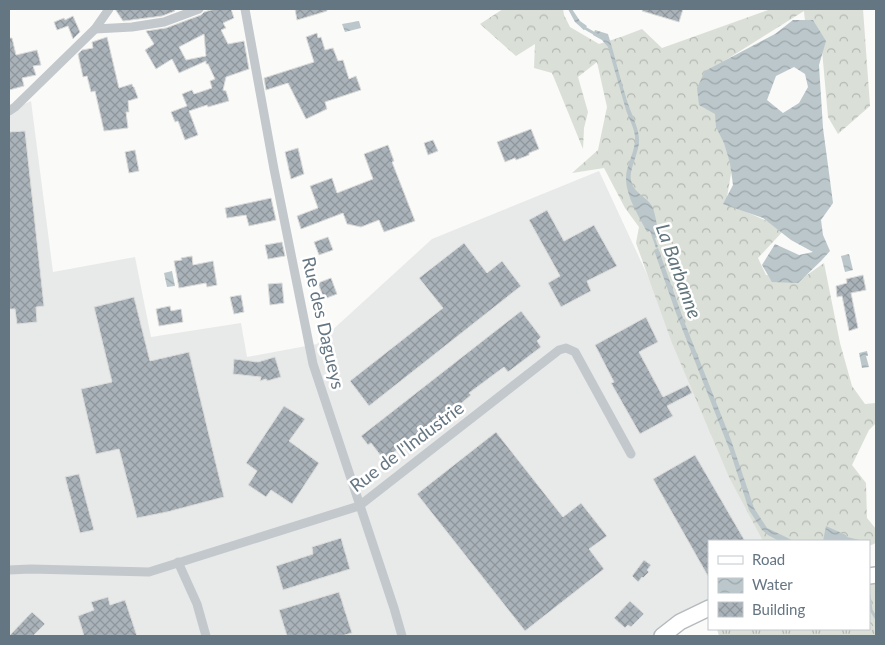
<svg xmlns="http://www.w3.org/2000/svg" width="885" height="645" font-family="Lato,sans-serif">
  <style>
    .built { fill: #e8e9e9 }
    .grass { fill: url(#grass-tufts) }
    .forest { fill: url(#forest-crowns) }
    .water { fill: url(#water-waves); fill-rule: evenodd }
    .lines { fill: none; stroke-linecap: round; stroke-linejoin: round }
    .stream { stroke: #bbc7cb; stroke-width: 3 }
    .building { fill: url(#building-cross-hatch); stroke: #dcdcda; fill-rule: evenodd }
    .primary-casing { stroke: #b5babe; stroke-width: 18 }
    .street { stroke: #c3c8cc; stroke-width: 9 }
    .primary { stroke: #fff; stroke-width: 15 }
    .labels { text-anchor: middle; stroke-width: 5; stroke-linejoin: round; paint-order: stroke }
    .street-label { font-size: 18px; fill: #657683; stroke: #fff }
    .water-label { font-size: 19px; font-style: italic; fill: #60757c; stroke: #fff }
  </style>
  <defs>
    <pattern id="grass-tufts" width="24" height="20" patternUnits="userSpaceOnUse" patternTransform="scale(1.25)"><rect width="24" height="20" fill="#dadfd7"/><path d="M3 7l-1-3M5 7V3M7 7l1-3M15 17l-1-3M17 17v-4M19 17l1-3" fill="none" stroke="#b4b9b4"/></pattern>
    <pattern id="forest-crowns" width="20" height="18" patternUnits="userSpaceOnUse" patternTransform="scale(1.25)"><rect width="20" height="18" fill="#dadfd7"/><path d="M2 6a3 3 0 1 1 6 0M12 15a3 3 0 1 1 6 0" fill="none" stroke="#b4b9b4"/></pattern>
    <pattern id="water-waves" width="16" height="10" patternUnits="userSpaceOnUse" patternTransform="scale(1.25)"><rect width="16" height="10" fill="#bbc7cb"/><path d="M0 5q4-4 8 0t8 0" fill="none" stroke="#9ca6aa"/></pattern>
    <pattern id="building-cross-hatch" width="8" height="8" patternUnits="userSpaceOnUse" patternTransform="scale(1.25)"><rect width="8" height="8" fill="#aab3b9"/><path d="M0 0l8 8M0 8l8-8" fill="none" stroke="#8e969c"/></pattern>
  </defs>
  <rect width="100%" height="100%" fill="#fafaf8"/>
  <polygon class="built" points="31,101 53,272 135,257 151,337 241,323 247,357 317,344 432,239 599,171 771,541 709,541 709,602 698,605 662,636 9,636 9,111"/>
  <polygon class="grass" points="869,623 876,630 876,636 719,636 717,629 869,629"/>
  <g class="forest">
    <polygon points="503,9 563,9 564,15 570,27 599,44 621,37 642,29 662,48 771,9 863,9 870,106 838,134 828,117 822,50 807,42 804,11 721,63 736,144 726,203 785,229 758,258 766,275 790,277 807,275 824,263 840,343 852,386 865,404 876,403 876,423 869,430 852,465 866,483 867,518 876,529 876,543 869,546 869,541 763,541 729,477 672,343 636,243 639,227 625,208 604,168 572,173 598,150 607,107 597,62 578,77 588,112 584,128 583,149 552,73 534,68 535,44 516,56 480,24"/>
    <polygon points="876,577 876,630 869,623 869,579"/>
  </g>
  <g class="water">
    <polygon points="568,9 572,9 580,21 587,26 584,30 575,22"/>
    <path d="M793 20H813L826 41 819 65 823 128 833 203 821 220 823 235 830 251 821 261 798 283 772 282 762 265 775 244 799 255 813 252 791 240 763 218 723 204 733 185 730 163 724 143 716 127 715 114 699 105 697 88 705 71 775 34ZM794 67 805 74 808 87 799 103 783 113 767 100 776 76Z"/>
    <polygon points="359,21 361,28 345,32 342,24"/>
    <path d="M595 30 608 34C615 56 620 79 627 101 631 113 638 126 639 138 640 152 629 168 631 180 633 193 646 196 652 206 656 215 657 227 659 237L655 238 658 247 656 248 650 231 647 232C638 214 622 191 627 170 630 159 636 147 635 136 634 127 629 119 626 110 620 89 614 68 608 47L602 40 593 35Z"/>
    <polygon points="658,248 684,321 731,440 754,508 767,528 794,541 779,541 768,535 762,530 749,510 730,451 676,313 654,250"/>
    <polygon points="849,254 853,270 845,272 841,256"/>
    <polygon points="172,271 175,286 167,287 164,273"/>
    <polygon points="867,351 868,356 866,356 869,367 862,368 859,353"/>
    <polygon points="826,526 846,535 847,537 864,541 823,541"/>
  </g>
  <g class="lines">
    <g class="stream">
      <polyline points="583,27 597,35"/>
      <polyline points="869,595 871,610 876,618"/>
    </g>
  </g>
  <g class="building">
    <polygon points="115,9 174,9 175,11 162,16 123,21"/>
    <path d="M215 9H231L234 18 223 23 226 28 221 30 228 44 244 41 249 69 226 77 223 90 226 91 229 101 208 107 207 105 189 111 198 135 185 140 178 121 175 122 171 112 187 106 182 94 192 90 194 94 212 88 210 81 215 79 208 64H206V61L179 73 172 59 156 69 145 50 154 44 146 31 166 28 201 15 204 12ZM204 34 206 56 186 60 179 47Z"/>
    <polygon points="295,9 327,9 327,11 297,20"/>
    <polygon points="643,9 683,9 679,22 642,11"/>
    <polygon points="73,16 80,32 73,39 68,26 57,30 54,22 64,18 65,20"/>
    <polygon points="317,33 318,38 321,37 325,50 333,48 338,61 343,60 349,79 356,76 361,90 325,102 327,109 306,119 288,83 266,90 264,78 314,62 306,37"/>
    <polygon points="107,37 119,88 132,84 133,87 134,87 138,98 128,101 129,112 126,112 128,128 104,131 95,91 91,92 87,76 83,77 78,54 82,50 93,48 92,42"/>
    <polygon points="9,38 12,38 16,55 37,50 41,65 33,66 36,75 22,78 24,86 9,90"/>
    <polygon points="531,129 539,149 529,153 529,155 516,160 515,158 505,162 497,142"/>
    <polygon points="25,131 44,306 36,307 37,322 17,324 15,309 9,309 9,132"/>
    <polygon points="433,140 438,151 428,155 424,143"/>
    <polygon points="388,145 394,161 392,162 415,221 384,232 379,220 361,227 347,224 343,213 301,229 297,216 318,208 310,186 332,178 337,193 373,179 364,154"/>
    <polygon points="298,148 304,174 291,179 285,152"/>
    <polygon points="135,150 139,171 129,173 125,152"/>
    <polygon points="271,198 276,220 249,226 246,215 227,218 225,208"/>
    <polygon points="547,210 564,241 594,225 617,266 587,281 591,291 561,307 548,283 560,276 529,220"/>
    <polygon points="328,237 333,250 319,255 314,242"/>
    <polygon points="282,242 285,256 268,259 265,245"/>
    <polygon points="464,243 487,273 502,261 521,286 369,406 350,381 443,308 419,278"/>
    <polygon points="192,256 193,265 213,261 217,285 207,287 206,283 179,288 174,261 182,260 181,258"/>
    <polygon points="863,275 866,290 851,293 858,328 849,331 842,296 837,297 836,286 847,283 846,279"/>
    <polygon points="331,278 337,294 324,299 318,283"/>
    <polygon points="282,283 284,303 270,305 268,284"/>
    <polygon points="241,295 244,312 234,314 230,297"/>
    <polygon points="134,297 150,361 189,352 224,497 167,512 137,518 119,449 96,454 81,389 112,382 94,307"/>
    <polygon points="170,306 171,311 181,309 183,322 159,326 156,309"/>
    <polygon points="521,311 541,337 537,341 541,347 508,372 504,367 469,393 471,395 458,406 455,404 384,460 371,443 368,445 361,436"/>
    <polygon points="646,317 658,342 639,352 663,397 688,385 692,393 667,406 673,416 640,434 611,383 614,382 595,345"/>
    <polygon points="275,357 281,377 267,381 266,379 260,381 261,377 233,374 234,359 258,362"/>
    <polygon points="284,406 305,419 289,441 319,463 292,504 271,490 266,497 248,485 257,471 246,463"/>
    <polygon points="496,432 563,517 581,503 607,536 589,549 604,569 525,631 417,494"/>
    <polygon points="695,455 745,541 709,541 709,578 653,479"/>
    <polygon points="79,474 94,530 80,533 65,477"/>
    <polygon points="341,538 350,569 283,590 276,566 313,554 312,547"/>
    <polygon points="644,560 651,565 647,570 649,572 643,578 642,577 638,582 632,576"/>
    <polygon points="339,592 352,633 341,636 287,636 279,610"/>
    <polygon points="108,597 110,605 125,600 137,636 84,636 78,616 94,610 91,602"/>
    <polygon points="630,601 644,614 631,627 628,625 625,628 614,618"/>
    <polygon points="32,612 45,624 33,636 9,636"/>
  </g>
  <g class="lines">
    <defs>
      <g id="primary">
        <polyline points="869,576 876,575"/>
        <polyline points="662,636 680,622 709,608"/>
      </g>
    </defs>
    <use href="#primary" class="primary-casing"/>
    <g class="street">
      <polyline points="245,9 274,169 313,364 394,608 402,636"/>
      <polyline points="95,29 132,27 164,22 199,9"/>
      <polyline points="9,111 15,107 95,29 109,9"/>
      <polyline points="178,562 197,604 206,636"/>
      <polyline points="9,570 31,569 149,572 359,506 559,350 566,348 575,352 631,454"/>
    </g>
    <use href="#primary" class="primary"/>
  </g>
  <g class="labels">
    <g class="street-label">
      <text transform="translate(323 323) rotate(77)" y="6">Rue des Dagueys</text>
      <text transform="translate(407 447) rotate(-37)" y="6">Rue de l'Industrie</text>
    </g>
    <g class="water-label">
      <text transform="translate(679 271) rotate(70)" y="7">La Barbanne</text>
    </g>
  </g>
  <rect width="885" height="645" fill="none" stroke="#657683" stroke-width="20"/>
  <rect x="708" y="540" width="162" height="90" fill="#ffffff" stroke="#c1c8cd"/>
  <rect x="718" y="556" width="25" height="8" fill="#ffffff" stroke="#c1c8cd"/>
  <text x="752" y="565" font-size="15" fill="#657683">Road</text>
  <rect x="718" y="578" width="25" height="15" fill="url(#water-waves)" stroke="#c1c8cd"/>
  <text x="752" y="590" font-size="15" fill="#657683">Water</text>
  <rect x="718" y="602" width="25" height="15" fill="url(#building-cross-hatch)" stroke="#c1c8cd"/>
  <text x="752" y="615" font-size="15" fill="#657683">Building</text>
</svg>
